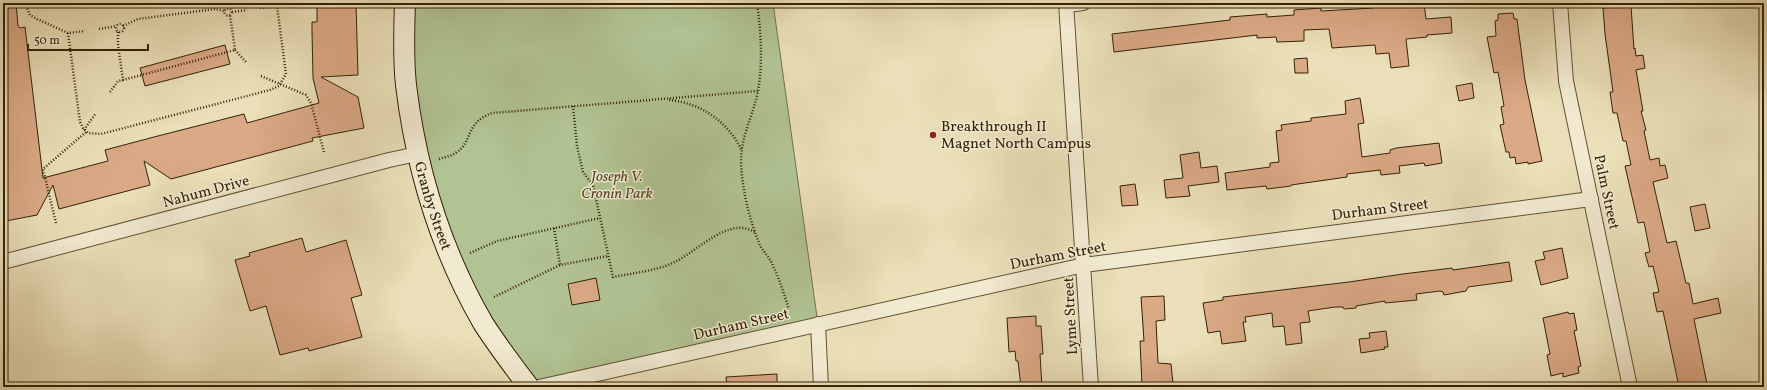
<svg xmlns="http://www.w3.org/2000/svg" width="1767" height="390" font-family="Vollkorn,serif">
  <style>
    .green { fill: #b1c393; stroke: #72724c }
    .building { fill: #daa986; stroke: #342205 }
    .lines { fill: none; stroke-linecap: round; stroke-linejoin: round }
    .street-casing { stroke: #625132; stroke-width: 16 }
    .secondary-casing { stroke: #342205; stroke-width: 22 }
    .path { stroke: #342205; stroke-width: 2.5; stroke-dasharray: 1 2; stroke-linecap: butt }
    .street { stroke: #f1ead1; stroke-width: 14 }
    .secondary { stroke: #f1ead1; stroke-width: 20 }
    .poi-dot { fill: #8f2418; stroke: #f1ead1; stroke-width: 1.5 }
    .labels { text-anchor: middle; stroke-width: 3; stroke-linejoin: round; paint-order: stroke }
    .poi-label { font-size: 15px; fill: #342205; stroke: #f1ead1; text-anchor: start }
    .park-label { font-size: 15px; font-style: italic; fill: #534a28; stroke: #f1ead1 }
    .street-label { font-size: 15px; fill: #342205; stroke: #f1ead1 }
  </style>
  <rect width="100%" height="100%" fill="#eadfb8"/>
  <filter id="stains"><feTurbulence type="fractalNoise" baseFrequency=".005" numOctaves="4"/><feColorMatrix values="0 0 0 0 .2 0 0 0 0 .09 0 0 0 0 .02 0 0 0 .5 -.17"/></filter>
  <radialGradient id="worn" r=".72"><stop offset=".6" stop-color="#630" stop-opacity="0"/><stop offset="1" stop-color="#630" stop-opacity=".3"/></radialGradient>
  <polygon class="green" points="405,3 773,3 818,324 539,387 483,322 417,154"/>
  <g class="building">
    <polygon points="3,3 16,3 18,26 20,28 25,27 43,178 108,161 105,150 154,137 244,114 247,123 319,103 313,78 312,31 312,22 317,22 317,3 356,3 358,75 321,77 358,97 364,128 312,138 313,141 171,179 144,161 150,185 59,209 53,185 37,215 6,221 3,206"/>
    <polygon points="1373,3 1424,3 1426,19 1451,17 1452,33 1427,35 1427,37 1406,39 1409,66 1391,68 1389,53 1376,54 1375,45 1332,48 1329,29 1304,30 1304,41 1277,42 1276,37 1257,38 1257,35 1114,52 1112,34 1230,20 1230,17 1267,14 1267,17 1294,15 1294,10 1321,8 1321,11 1374,8"/>
    <polygon points="1631,6 1634,49 1635,48 1636,56 1643,55 1645,68 1636,70 1643,111 1641,111 1646,130 1644,131 1650,160 1659,158 1660,166 1665,165 1668,178 1653,182 1667,243 1676,241 1686,283 1689,283 1693,304 1718,298 1721,313 1694,319 1707,384 1695,387 1679,387 1663,311 1657,312 1653,293 1659,292 1653,266 1649,267 1645,253 1650,252 1644,222 1638,223 1625,166 1631,165 1626,141 1623,141 1617,113 1613,113 1610,92 1613,92 1605,34 1603,8"/>
    <polygon points="1513,13 1514,19 1517,19 1525,80 1542,161 1528,164 1528,162 1516,164 1515,157 1510,158 1509,152 1506,152 1500,125 1504,124 1501,107 1504,106 1498,72 1494,73 1487,37 1496,36 1495,21 1498,20 1498,14"/>
    <polygon points="225,45 230,64 145,86 140,68"/>
    <polygon points="1307,58 1308,73 1295,73 1294,59"/>
    <polygon points="1472,83 1474,98 1459,101 1456,86"/>
    <polygon points="1360,98 1364,123 1358,124 1362,157 1390,153 1390,150 1396,148 1439,143 1442,163 1425,166 1424,163 1399,166 1400,173 1381,175 1380,170 1347,174 1347,177 1291,185 1291,186 1267,189 1266,186 1227,190 1225,173 1270,167 1270,163 1279,162 1276,131 1282,130 1281,125 1311,121 1311,118 1346,114 1345,101"/>
    <polygon points="1199,152 1201,168 1217,166 1219,182 1188,186 1190,196 1166,198 1164,180 1183,178 1180,155"/>
    <polygon points="1135,184 1138,205 1122,206 1120,186"/>
    <polygon points="1705,204 1710,228 1695,231 1690,207"/>
    <polygon points="302,238 306,252 346,240 362,295 351,298 362,337 309,351 308,348 280,355 266,306 250,311 235,260 250,256 249,253"/>
    <polygon points="1562,248 1568,278 1541,285 1535,261 1545,259 1543,252"/>
    <polygon points="1509,262 1512,281 1468,287 1466,291 1444,295 1443,292 1440,291 1416,294 1417,300 1385,303 1385,301 1356,306 1356,308 1344,309 1343,307 1335,307 1308,311 1310,322 1300,323 1302,343 1286,345 1284,326 1273,327 1272,313 1245,317 1246,322 1243,322 1246,341 1222,344 1220,331 1208,333 1203,303 1223,300 1223,297 1349,282 1403,274 1452,268 1453,270"/>
    <polygon points="596,278 600,300 572,305 568,284"/>
    <polygon points="1164,296 1165,320 1156,321 1158,363 1171,364 1173,384 1142,386 1140,341 1144,341 1141,297"/>
    <polygon points="1568,312 1569,314 1574,313 1577,330 1574,331 1581,366 1578,367 1579,373 1563,377 1563,373 1551,376 1547,355 1550,354 1543,318"/>
    <polygon points="1036,316 1036,326 1041,326 1043,354 1040,354 1042,387 1021,387 1018,361 1016,361 1015,351 1009,352 1007,318"/>
    <polygon points="1386,331 1388,347 1384,347 1385,349 1361,353 1359,339 1370,338 1369,333"/>
    <polygon points="777,374 777,387 727,387 726,377"/>
  </g>
  <g class="lines">
    <defs>
      <g id="street">
        <polyline points="1066,3 1091,387"/>
        <polyline points="1560,3 1566,81 1630,387"/>
        <polyline points="1067,5 1083,3"/>
        <polyline points="3,262 389,160 417,154"/>
        <polyline points="818,324 821,387"/>
        <polyline points="539,387 1084,265 1591,199"/>
      </g>
      <g id="secondary">
        <path id="s1" d="M405 3C404 30 403 58 406 85 416 168 441 250 483 323 497 345 513 366 529 387"/>
      </g>
    </defs>
    <use href="#street" class="street-casing"/>
    <use href="#secondary" class="secondary-casing"/>
    <g class="path">
      <polyline points="25,3 30,15 37,19 68,33 85,31"/>
      <path d="M757 3C761 32 763 62 758 91 753 117 741 135 741 162 742 189 749 218 759 243 762 251 770 257 773 266 780 280 784 295 789 309"/>
      <polyline points="260,8 277,6"/>
      <circle cx="228" cy="12" r="3.5"/>
      <polyline points="232,12 247,10"/>
      <circle cx="120" cy="28" r="4"/>
      <polyline points="123,26 138,19 215,9 224,11"/>
      <polyline points="99,29 116,26"/>
      <polyline points="118,32 118,45 123,80 235,50 230,15"/>
      <polyline points="68,33 80,122 83,128 88,133 101,134 270,90 279,86 286,74 277,6 281,3"/>
      <polyline points="235,50 246,62"/>
      <polyline points="261,76 306,95 311,103 324,152"/>
      <polyline points="110,92 118,81 123,80"/>
      <path d="M669 100C701 103 727 121 741 149"/>
      <path d="M573 106 577 146 583 172 593 185 613 277C633 273 655 271 673 263 692 254 717 229 738 228 744 227 750 230 756 232"/>
      <polyline points="84,130 96,113"/>
      <path d="M439 159C445 157 452 156 457 152 473 141 465 123 492 113L758 91"/>
      <polyline points="56,223 43,169 86,132"/>
      <polyline points="554,228 560,265"/>
      <polyline points="470,253 497,241 600,218"/>
      <polyline points="494,297 560,265 608,256"/>
    </g>
    <use href="#street" class="street"/>
    <use href="#secondary" class="secondary"/>
  </g>
  <circle class="poi-dot" cx="933" cy="135" r="4"/>
  <g class="labels">
    <g class="poi-label">
      <text x="941" y="131">Breakthrough II<tspan x="941" dy="17">Magnet North Campus</tspan></text>
    </g>
    <g class="park-label">
      <text x="617" y="181">Joseph V.<tspan x="617" dy="17">Cronin Park</tspan></text>
    </g>
    <g class="street-label">
      <text transform="translate(206 191) rotate(-15)" y="5">Nahum Drive</text>
      <text transform="translate(1607 192) rotate(78)" y="5">Palm Street</text>
      <text dy="5" stroke="none"><textPath href="#s1" startOffset="206">Granby Street</textPath></text>
      <text transform="translate(1380 209) rotate(-7)" y="5">Durham Street</text>
      <text transform="translate(1058 255) rotate(-11)" y="5">Durham Street</text>
      <text transform="translate(1070 316) rotate(-93)" y="5">Lyme Street</text>
      <text transform="translate(741 324) rotate(-13)" y="5">Durham Street</text>
    </g>
  </g>
  <rect width="1767" height="390" fill="none" stroke="#eadfb8" stroke-width="16"/>
  <rect x="4" y="4" width="1759" height="382" fill="none" stroke="#342205" stroke-width="2"/>
  <rect x="8" y="8" width="1751" height="374" fill="none" stroke="#342205"/>
  <path d="M28 44v6h120v-6" fill="none" stroke="#342205" stroke-width="2"/>
  <text x="34" y="44" font-size="12" fill="#342205" stroke="#f1ead1" stroke-width="3" paint-order="stroke">50 m</text>
  <rect width="100%" height="100%" filter="url(#stains)"/>
  <rect width="100%" height="100%" fill="url(#worn)"/>
</svg>
